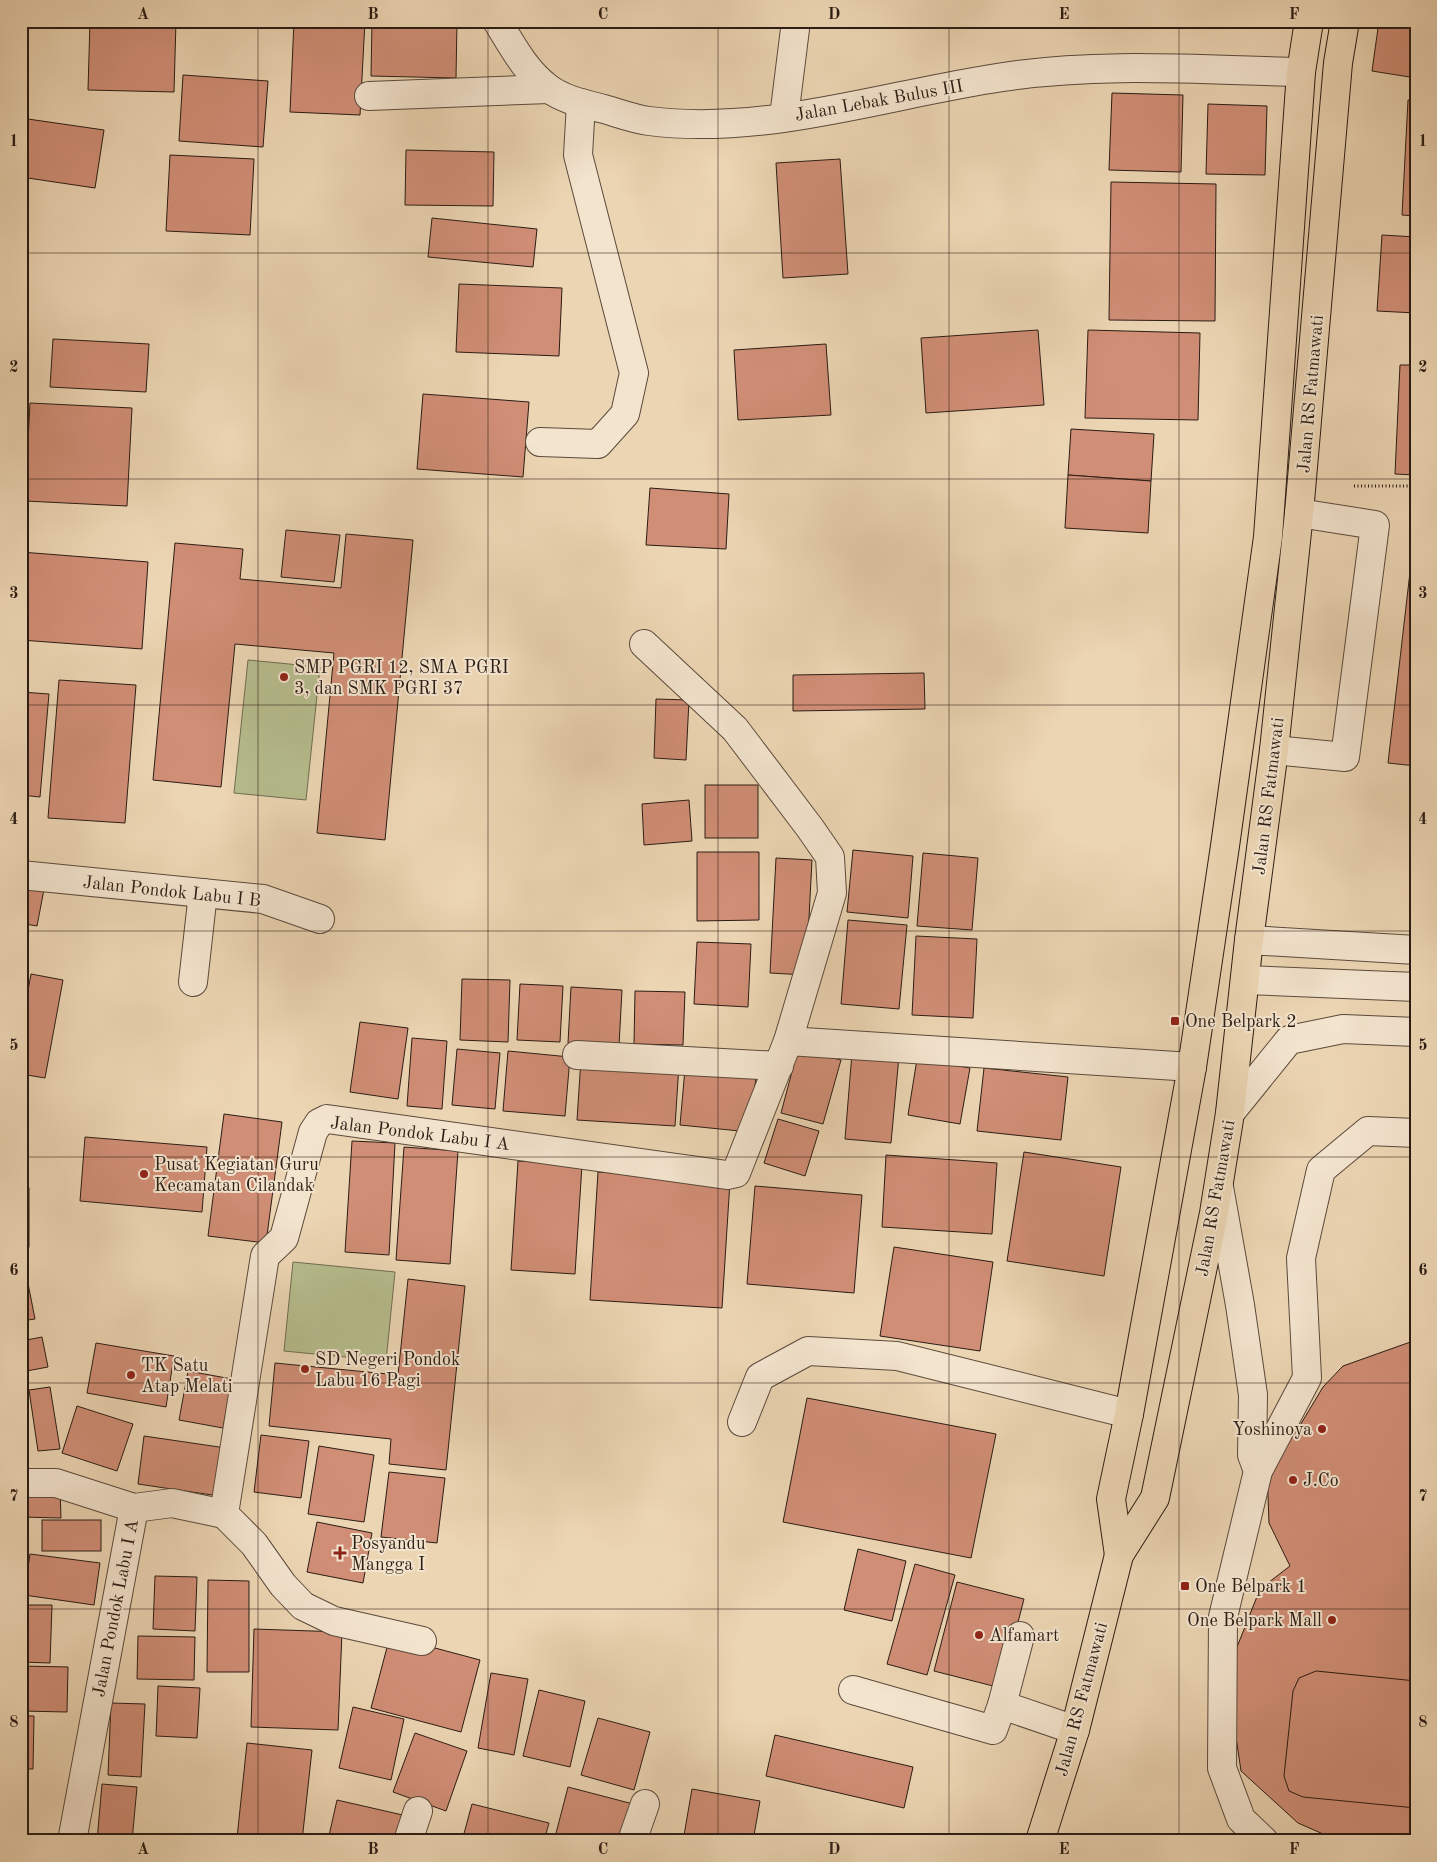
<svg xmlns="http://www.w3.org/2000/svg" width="1437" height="1862" font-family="'Old Standard TT',serif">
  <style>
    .green { fill: #b6bd8e; stroke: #706c51 }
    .building { fill: #d08e76; stroke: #2b1c14 }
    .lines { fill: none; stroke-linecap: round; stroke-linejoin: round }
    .minor-casing { stroke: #5b4a3c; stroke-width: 30 }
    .major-casing { stroke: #2b1c14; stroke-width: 30 }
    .path { stroke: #2b1c14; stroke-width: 3; stroke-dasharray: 1 2.5; stroke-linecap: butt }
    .minor { stroke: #f3e4ce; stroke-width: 28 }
    .major { stroke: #ecd5b3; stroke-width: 28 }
    .grid { fill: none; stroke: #2b1c14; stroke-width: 1; stroke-opacity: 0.55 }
    .poi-dot { fill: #8f2418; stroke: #f3e4ce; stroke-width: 2 }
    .labels { text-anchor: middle; stroke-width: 4; stroke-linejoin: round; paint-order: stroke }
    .street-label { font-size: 18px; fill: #2b1c14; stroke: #f3e4ce }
    .poi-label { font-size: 18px; fill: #2b1c14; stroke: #f3e4ce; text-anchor: start }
    .neatline { fill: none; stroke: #2b1c14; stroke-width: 2 }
    .grid-label { font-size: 16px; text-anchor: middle; font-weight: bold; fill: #2b1c14 }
  </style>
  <rect width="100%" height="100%" fill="#ecd5b3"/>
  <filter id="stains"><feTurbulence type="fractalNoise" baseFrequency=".004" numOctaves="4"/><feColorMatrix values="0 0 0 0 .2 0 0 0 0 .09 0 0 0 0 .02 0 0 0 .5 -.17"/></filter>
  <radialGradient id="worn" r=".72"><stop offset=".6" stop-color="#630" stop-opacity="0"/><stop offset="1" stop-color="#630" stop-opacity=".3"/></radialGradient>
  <g class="green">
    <polygon points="248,660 320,667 306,800 234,793"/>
    <polygon points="293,1262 395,1272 386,1361 284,1351"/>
  </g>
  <g class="building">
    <polygon points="90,21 176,21 174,92 88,90"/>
    <polygon points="294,21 365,21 360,115 290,112"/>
    <polygon points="372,21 457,21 456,78 371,76"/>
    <polygon points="1379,21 1416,21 1416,78 1372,71"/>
    <polygon points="183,75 268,81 263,147 179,141"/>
    <polygon points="1112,93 1183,95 1181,172 1109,170"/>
    <polygon points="1408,100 1416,100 1416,216 1402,215"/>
    <polygon points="1208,104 1267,106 1265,175 1206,174"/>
    <polygon points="21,118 104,130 95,188 21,177"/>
    <polygon points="406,150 494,152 493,206 405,205"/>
    <polygon points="170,155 254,159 250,235 166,231"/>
    <polygon points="840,159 848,274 783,278 776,163"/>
    <polygon points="1111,182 1216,184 1215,321 1109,320"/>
    <polygon points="432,218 537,229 533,267 428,257"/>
    <polygon points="1382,235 1416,237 1416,313 1377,311"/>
    <polygon points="459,284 562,288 559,356 456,352"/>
    <polygon points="1038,330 1044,405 926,413 921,338"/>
    <polygon points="1088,330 1200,333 1198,420 1085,418"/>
    <polygon points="53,339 149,344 146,392 50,387"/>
    <polygon points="826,344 831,415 738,420 734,350"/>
    <polygon points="1400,365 1416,365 1416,475 1395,474"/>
    <polygon points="423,394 529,402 523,477 417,469"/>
    <polygon points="30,403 132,408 127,506 25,501"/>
    <polygon points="1071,429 1154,434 1151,481 1068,475"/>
    <polygon points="1068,475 1151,481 1148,533 1065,528"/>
    <polygon points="650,488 729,494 726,549 646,545"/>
    <polygon points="1416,520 1416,766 1388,763"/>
    <polygon points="286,530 340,535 334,582 281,577"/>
    <polygon points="346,534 413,540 385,840 317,833 334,653 235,644 221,787 153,780 175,543 243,549 240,579 341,588"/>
    <polygon points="21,552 148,562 142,649 21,640"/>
    <polygon points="924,673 925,709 793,711 793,675"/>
    <polygon points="59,680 136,685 125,823 48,818"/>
    <polygon points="21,692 49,694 40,797 21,795"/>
    <polygon points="656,699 689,700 686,760 654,758"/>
    <rect x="705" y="785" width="53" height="53"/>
    <polygon points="689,800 692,841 644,845 642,804"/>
    <polygon points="853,850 913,856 908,918 847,912"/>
    <polygon points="697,852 759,852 759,920 697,921"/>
    <polygon points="923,853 978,858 972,930 917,926"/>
    <polygon points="776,858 812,860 806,975 770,973"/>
    <polygon points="21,880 45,884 37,926 25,924 21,943"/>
    <polygon points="848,920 907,925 899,1009 841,1004"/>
    <polygon points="916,936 977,939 973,1018 912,1015"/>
    <polygon points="697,942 751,944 748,1007 694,1004"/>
    <polygon points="31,974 63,980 45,1078 21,1074 21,1029"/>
    <polygon points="462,979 510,980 508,1042 460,1040"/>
    <polygon points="520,984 563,986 560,1042 517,1040"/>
    <polygon points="571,987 622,990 619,1046 568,1043"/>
    <polygon points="635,991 685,992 683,1045 634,1044"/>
    <polygon points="360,1022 408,1028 398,1099 350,1092"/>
    <polygon points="412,1038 447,1041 442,1109 407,1106"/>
    <polygon points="457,1049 500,1053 495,1109 452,1105"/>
    <polygon points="798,1049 841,1060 823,1124 781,1113"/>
    <polygon points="508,1051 570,1057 565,1116 503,1111"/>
    <polygon points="852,1053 899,1056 891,1143 845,1139"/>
    <polygon points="581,1059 679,1065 675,1126 577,1120"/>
    <polygon points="917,1059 970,1068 960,1124 908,1115"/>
    <polygon points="984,1068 1068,1077 1061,1140 977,1131"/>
    <polygon points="685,1069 756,1077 750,1132 680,1125"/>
    <polygon points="224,1114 282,1122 266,1243 208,1236"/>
    <polygon points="778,1119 819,1131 805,1176 764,1163"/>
    <polygon points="85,1137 207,1147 202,1212 80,1201"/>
    <polygon points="352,1141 395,1143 389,1255 345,1252"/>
    <polygon points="404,1147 458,1151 450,1264 396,1260"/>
    <polygon points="1024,1152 1121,1167 1104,1276 1007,1261"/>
    <polygon points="886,1155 997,1163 992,1234 882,1227"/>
    <polygon points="518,1161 582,1165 575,1274 511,1270"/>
    <polygon points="598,1172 730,1181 722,1308 590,1300"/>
    <polygon points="755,1186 862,1195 854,1293 747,1284"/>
    <rect x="21" y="1188" width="8" height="59"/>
    <polygon points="894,1247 993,1262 980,1351 880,1336"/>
    <polygon points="25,1268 35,1319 21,1321 21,1269"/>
    <polygon points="408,1279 465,1286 446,1470 389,1464 391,1439 269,1426 275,1363 398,1375"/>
    <polygon points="42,1337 48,1367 21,1372 21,1341"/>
    <polygon points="1416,1340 1416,1841 1339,1841 1298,1823 1241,1771 1236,1737 1235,1652 1260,1589 1290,1566 1269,1523 1267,1470 1299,1427 1323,1387 1343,1366"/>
    <polygon points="96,1343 174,1356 166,1407 87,1393"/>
    <polygon points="188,1371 232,1379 223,1428 179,1420"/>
    <polygon points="50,1387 60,1449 38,1451 29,1390"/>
    <polygon points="21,1394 26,1422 21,1422"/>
    <polygon points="807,1398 996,1434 971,1558 783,1522"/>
    <polygon points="77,1406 133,1424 117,1471 62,1453"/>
    <polygon points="21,1433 25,1433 27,1450 21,1451"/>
    <polygon points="261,1435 309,1441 301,1498 254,1492"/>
    <polygon points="144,1436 226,1448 219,1496 138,1484"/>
    <polygon points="319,1446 374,1455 364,1522 308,1514"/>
    <polygon points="389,1472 445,1478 437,1543 381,1537"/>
    <polygon points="21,1490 60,1490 61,1518 21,1517"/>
    <rect x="42" y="1520" width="59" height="31"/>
    <polygon points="317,1522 372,1533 363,1583 307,1572"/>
    <polygon points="858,1549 906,1561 892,1621 844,1610"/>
    <polygon points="30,1554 100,1563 94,1605 24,1595"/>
    <polygon points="915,1564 955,1575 927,1675 887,1664"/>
    <polygon points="155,1576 197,1577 195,1631 153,1629"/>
    <polygon points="208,1580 249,1581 249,1672 207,1672"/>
    <polygon points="957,1582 1024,1599 1001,1688 934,1671"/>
    <polygon points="21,1605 52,1605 50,1663 21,1662"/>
    <polygon points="254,1629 342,1632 338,1730 251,1727"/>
    <polygon points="138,1636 195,1637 194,1680 137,1679"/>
    <polygon points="390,1636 480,1660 461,1732 371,1708"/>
    <polygon points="21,1666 68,1667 67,1712 21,1711"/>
    <polygon points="1316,1671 1416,1681 1416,1808 1303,1797 1289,1791 1284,1776 1293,1691 1299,1678"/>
    <polygon points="491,1673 528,1679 514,1755 478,1748"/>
    <polygon points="158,1686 200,1688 197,1738 156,1736"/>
    <polygon points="539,1690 585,1701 570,1767 523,1756"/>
    <polygon points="111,1703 145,1704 141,1777 108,1775"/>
    <polygon points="353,1707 404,1719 391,1780 339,1768"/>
    <polygon points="21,1716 34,1716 33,1769 21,1769"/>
    <polygon points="598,1718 650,1732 634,1790 581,1775"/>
    <polygon points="415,1733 467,1751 446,1811 393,1792"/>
    <polygon points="775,1735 913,1767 904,1808 766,1776"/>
    <polygon points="247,1743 312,1750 302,1841 259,1841 237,1838"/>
    <polygon points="102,1784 137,1787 132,1841 97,1841"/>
    <polygon points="568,1787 637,1805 627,1841 554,1841"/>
    <polygon points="692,1789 760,1801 753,1841 683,1841"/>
    <polygon points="337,1800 407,1816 401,1841 328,1840"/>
    <polygon points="472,1804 549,1823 544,1841 462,1841"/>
  </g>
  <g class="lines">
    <defs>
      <g id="minor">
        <path d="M497 21C512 45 525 71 548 88 564 100 585 104 604 109 618 113 634 119 649 121 767 136 887 94 1003 77 1101 62 1202 70 1301 72"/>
        <polyline points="369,96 549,89"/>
        <polyline points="784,117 796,21"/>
        <polyline points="540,442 598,444 625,414 634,373 578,155 581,103"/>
        <polyline points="1274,750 1345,757 1375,525 1299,513"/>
        <polyline points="21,875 263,899 320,919"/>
        <polyline points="1249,940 1416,950"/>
        <polyline points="1245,980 1416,987"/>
        <polyline points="193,982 203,893"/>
        <polyline points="788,1041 1192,1067"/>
        <polyline points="577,1055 779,1066"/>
        <polyline points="1230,1113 1289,1040 1343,1029 1416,1032"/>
        <polyline points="1219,1187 1240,1305 1253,1395 1252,1455 1258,1471"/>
        <polyline points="742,1422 760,1377 808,1351 897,1356 1129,1414"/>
        <polyline points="21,1483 56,1483 134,1508 172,1503 224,1514 265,1256 284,1238 313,1132 319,1123 327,1119 727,1175 736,1173 788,1041 832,893 830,857 810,828 735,729 644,644"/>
        <polyline points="224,1514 254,1544 283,1585 303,1606 334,1621 422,1641"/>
        <polyline points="853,1690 993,1730 1002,1705 1075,1730"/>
        <polyline points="1002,1705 1020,1636"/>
        <polyline points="72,1841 134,1508"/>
        <polyline points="408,1841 418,1811"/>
        <polyline points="632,1841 645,1804"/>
        <polyline points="1264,1841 1241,1819 1222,1768 1223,1617 1258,1471 1307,1378 1301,1258 1321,1170 1368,1131 1416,1133"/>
      </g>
      <g id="major">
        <polyline points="1119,1555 1111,1499 1129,1414 1192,1067 1225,846 1268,537 1301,72 1309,21"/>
        <polyline points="1040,1841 1075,1730 1119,1555 1155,1498 1214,1213 1230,1113 1249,940 1274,750 1299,513 1338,63 1345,21"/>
      </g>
    </defs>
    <use href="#minor" class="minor-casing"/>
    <use href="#major" class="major-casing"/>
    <polyline class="path" points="1354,486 1416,486"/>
    <use href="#minor" class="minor"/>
    <use href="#major" class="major"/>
  </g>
  <path class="grid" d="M258 21V1841M488 21V1841M718 21V1841M949 21V1841M1179 21V1841M21 253H1416M21 479H1416M21 705H1416M21 931H1416M21 1157H1416M21 1383H1416M21 1609H1416"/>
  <g class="poi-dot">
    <circle cx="284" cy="677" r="5"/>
    <rect x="1170" y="1016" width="10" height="10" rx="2.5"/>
    <circle cx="144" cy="1174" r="5"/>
    <circle cx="305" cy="1369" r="5"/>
    <circle cx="131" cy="1375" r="5"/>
    <circle cx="1322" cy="1429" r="5"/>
    <circle cx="1293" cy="1480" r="5"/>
    <path d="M337.5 1545.5h5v5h5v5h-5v5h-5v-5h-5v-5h5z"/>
    <rect x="1180" y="1581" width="10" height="10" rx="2.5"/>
    <circle cx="1332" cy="1620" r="5"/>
    <circle cx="979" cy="1635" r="5"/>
  </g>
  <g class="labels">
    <g class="street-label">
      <text transform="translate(879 100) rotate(-10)" y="6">Jalan Lebak Bulus III</text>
      <text transform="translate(1310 394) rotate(-85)" y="6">Jalan RS Fatmawati</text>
      <text transform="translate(1268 796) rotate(-83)" y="6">Jalan RS Fatmawati</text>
      <text transform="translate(172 891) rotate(6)" y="6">Jalan Pondok Labu I B</text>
      <text transform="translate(420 1133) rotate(7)" y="6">Jalan Pondok Labu I A</text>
      <text transform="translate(1215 1198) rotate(-80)" y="6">Jalan RS Fatmawati</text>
      <text transform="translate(115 1608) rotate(-79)" y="6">Jalan Pondok Labu I A</text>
      <text transform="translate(1081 1699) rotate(-75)" y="6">Jalan RS Fatmawati</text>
    </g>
    <g class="poi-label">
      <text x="294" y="673">SMP PGRI 12, SMA PGRI<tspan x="294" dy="21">3, dan SMK PGRI 37</tspan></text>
      <text x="1185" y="1027">One Belpark 2</text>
      <text x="154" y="1170">Pusat Kegiatan Guru<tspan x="154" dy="21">Kecamatan Cilandak</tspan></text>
      <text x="315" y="1365">SD Negeri Pondok<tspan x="315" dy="21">Labu 16 Pagi</tspan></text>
      <text x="141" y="1371">TK Satu<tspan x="141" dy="21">Atap Melati</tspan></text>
      <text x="1312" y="1435" text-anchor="end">Yoshinoya</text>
      <text x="1303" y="1486">J.Co</text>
      <text x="351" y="1549">Posyandu<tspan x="351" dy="21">Mangga I</tspan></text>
      <text x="1195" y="1592">One Belpark 1</text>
      <text x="1322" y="1626" text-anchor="end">One Belpark Mall</text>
      <text x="989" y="1641">Alfamart</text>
    </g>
  </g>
  <rect width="1437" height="1862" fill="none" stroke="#ecd5b3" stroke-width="55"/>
  <rect x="28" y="28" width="1382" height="1806" class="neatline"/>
  <g class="grid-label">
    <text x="143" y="19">A</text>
    <text x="373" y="19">B</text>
    <text x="603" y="19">C</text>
    <text x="834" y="19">D</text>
    <text x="1064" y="19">E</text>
    <text x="1294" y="19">F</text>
    <text x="14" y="146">1</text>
    <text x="1423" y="146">1</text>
    <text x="14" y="372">2</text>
    <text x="1423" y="372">2</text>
    <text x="14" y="598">3</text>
    <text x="1423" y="598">3</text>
    <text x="14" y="824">4</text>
    <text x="1423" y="824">4</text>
    <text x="14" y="1050">5</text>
    <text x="1423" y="1050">5</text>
    <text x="14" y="1275">6</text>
    <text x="1423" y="1275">6</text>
    <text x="14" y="1501">7</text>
    <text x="1423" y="1501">7</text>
    <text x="14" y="1727">8</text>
    <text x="1423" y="1727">8</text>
    <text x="143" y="1854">A</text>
    <text x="373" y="1854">B</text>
    <text x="603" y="1854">C</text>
    <text x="834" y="1854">D</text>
    <text x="1064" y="1854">E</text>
    <text x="1294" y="1854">F</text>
  </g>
  <rect width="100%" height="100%" filter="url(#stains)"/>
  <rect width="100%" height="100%" fill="url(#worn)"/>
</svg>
